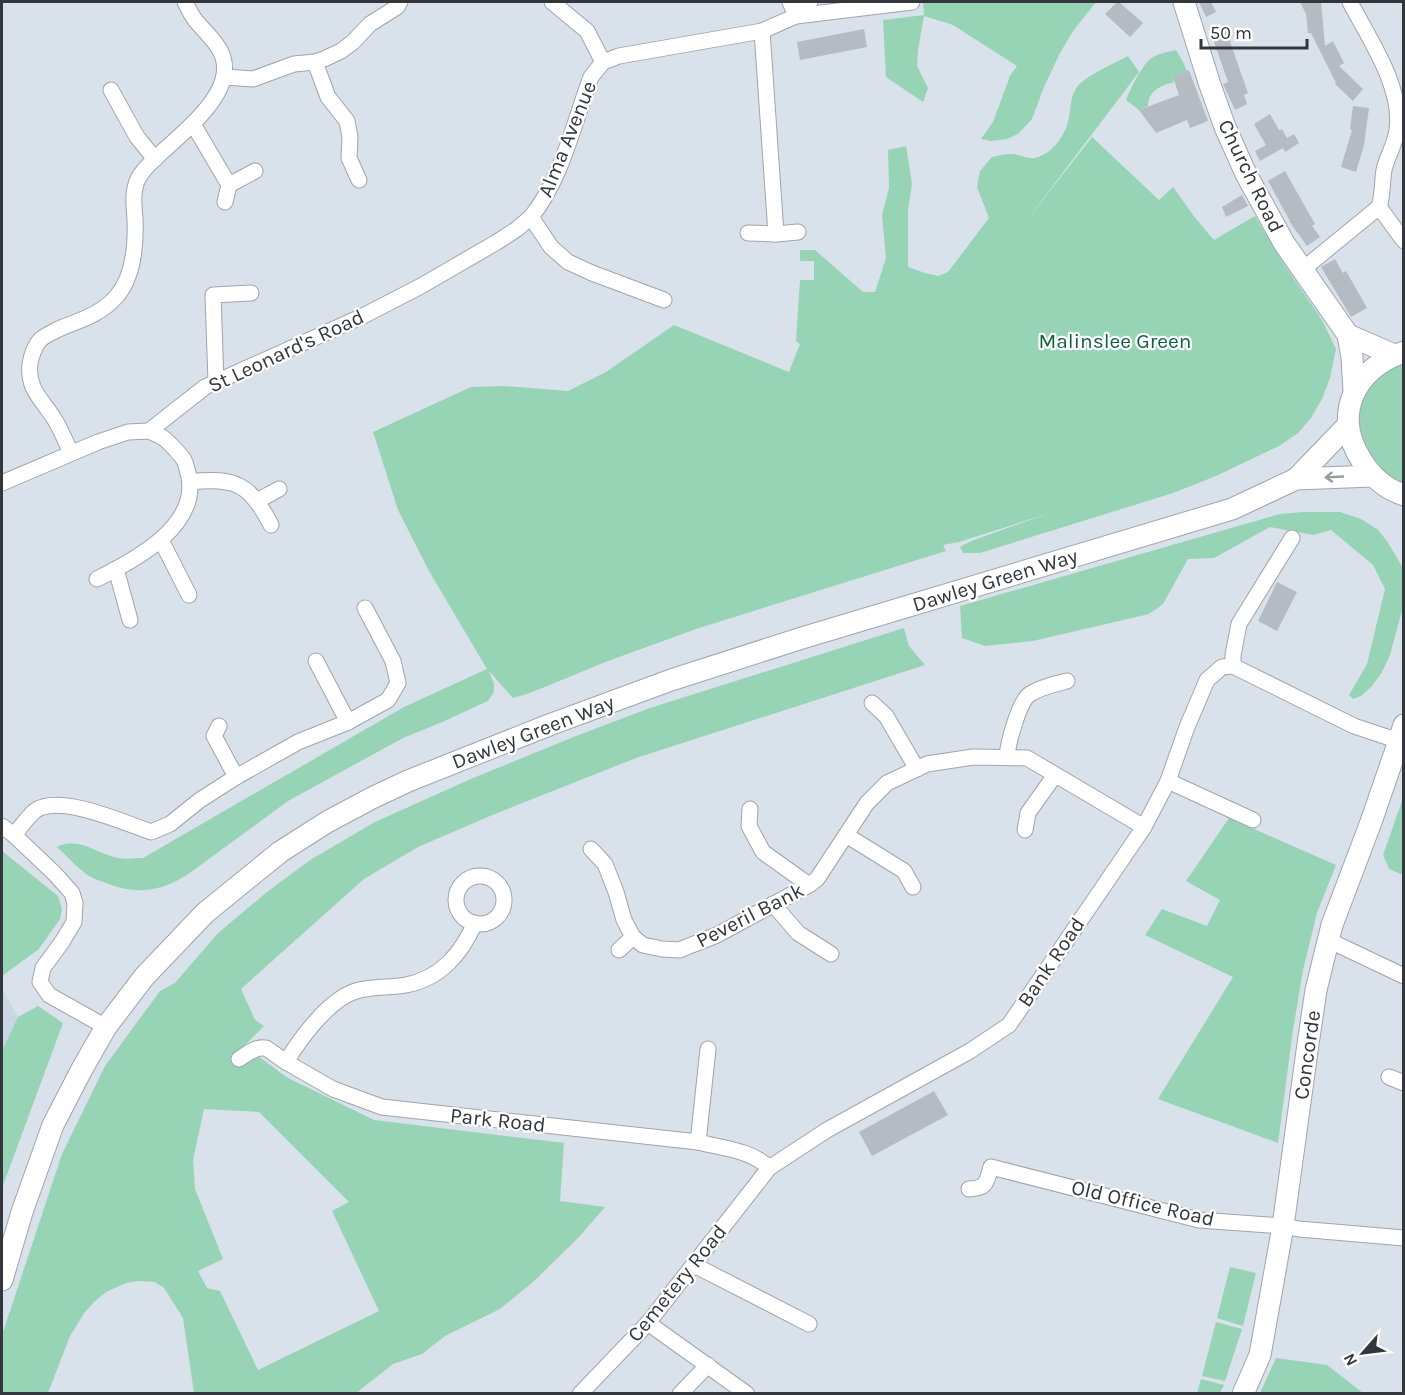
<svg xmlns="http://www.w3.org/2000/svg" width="1405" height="1395" font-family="Karla,sans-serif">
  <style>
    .built { fill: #c9d6e5 }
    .green { fill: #97d4b6; fill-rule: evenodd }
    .building { fill: #b4bbc3 }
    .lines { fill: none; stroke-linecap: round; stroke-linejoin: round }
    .street-casing { stroke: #9ea5ae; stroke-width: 17 }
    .secondary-casing { stroke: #9ea5ae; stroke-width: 23 }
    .street { stroke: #fff; stroke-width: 15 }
    .secondary { stroke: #fff; stroke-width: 21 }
    .oneway { stroke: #999a9c }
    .labels { text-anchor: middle; stroke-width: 4.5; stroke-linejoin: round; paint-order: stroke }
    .street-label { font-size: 21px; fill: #33363a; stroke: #fff }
    .park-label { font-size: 21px; fill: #106043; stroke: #fff }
  </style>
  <rect width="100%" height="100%" fill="#d9e1ea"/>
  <polygon class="built" points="2,989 18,1017 2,1051"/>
  <g class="green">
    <polygon points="923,2 1096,2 1073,31 1060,53 1044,87 1032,119 1018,134 1007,139 991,141 981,139 993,122 1010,76 1017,66 953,25 924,16 918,50 917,66 928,88 923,102 886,77 883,20 924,15"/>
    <path d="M1176 50 1183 62 1187 71 1173 77 1174 82C1160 86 1149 90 1148 106L1139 110 1126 100C1131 88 1139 71 1148 61 1155 54 1167 52 1176 50Z"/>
    <path d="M1128 56 1139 72 1024 224 1092 137 1159 200 1173 187 1196 219 1214 240 1255 216 1282 261 1322 320 1336 349 1330 378 1322 399 1311 418 1298 433 1279 446 1216 476 1173 493 980 553H963L960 547 971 541 1050 513 959 542 943 545 946 551 699 628 608 661 530 693 513 698 489 671 494 684V692L488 701 440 723 403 738 288 801 187 875C159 892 137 895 106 883 101 881 94 879 89 876 77 868 67 856 57 847 76 836 95 852 114 857 123 860 134 858 143 858L404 707 487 669 429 571 398 510 373 432 471 387 504 386 568 391 606 372 674 325 789 372 800 344 796 341 800 280H814V261H800V250H815L863 292H875L886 258 882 215 889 188 888 150 906 146 912 184 908 210V267L925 273 938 276 948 272 989 218 977 187 980 171 992 157C998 156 1005 154 1011 154 1021 154 1028 161 1038 157 1051 153 1061 140 1066 128 1072 114 1068 100 1077 87 1085 76 1115 63 1128 56Z"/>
    <polygon points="1403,362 1403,483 1390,478 1382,472 1363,448 1358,419 1362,399 1373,381 1397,364"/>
    <polygon points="1304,512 1340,512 1361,519 1377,529 1387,541 1403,568 1403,607 1390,655 1382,672 1371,687 1361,696 1353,699 1349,695 1367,664 1385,589 1373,565 1331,530 1313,535 1270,527 1214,558 1188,559 1163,604 1149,614 1033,641 985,646 962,638 960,606 1280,514"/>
    <path d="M904 628 909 646 925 665 636 758 490 816 418 847 364 879 241 989 255 1020 264 1026 244 1046 288 1078 374 1120 564 1143 560 1201 605 1207 579 1237 533 1282 500 1309 445 1336 422 1354 393 1364 355 1394 194 1393 183 1318 164 1288 155 1282 137 1281 126 1283 106 1292 95 1301 85 1312 70 1336 48 1393 2 1394V1335L62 1154 105 1066 160 991 175 983 218 933 267 892 310 860 375 822 473 778 576 736 650 708ZM204 1109 259 1112 349 1202 332 1211 379 1311 258 1370 220 1291 207 1288 198 1271 223 1259 195 1189 193 1160Z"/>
    <polygon points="1403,798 1404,875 1403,875 1389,869 1383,855"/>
    <polygon points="1229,818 1336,865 1317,913 1303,970 1293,1030 1278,1143 1158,1099 1233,977 1145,935 1162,909 1207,926 1220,900 1186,881"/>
    <polygon points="2,851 58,896 62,909 60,919 39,949 2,976"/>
    <polygon points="38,1006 63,1023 2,1188 2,1051 18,1017"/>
    <polygon points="1230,1267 1256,1273 1243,1326 1217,1318"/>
    <polygon points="1216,1322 1242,1329 1225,1381 1202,1376"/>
    <polygon points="1276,1358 1327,1365 1363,1393 1260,1393"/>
    <polygon points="1201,1379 1224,1385 1220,1393 1197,1393"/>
  </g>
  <g class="building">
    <polygon points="1117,2 1119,2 1143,23 1130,37 1105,14"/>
    <polygon points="1199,2 1211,2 1216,12 1206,17"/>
    <polygon points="1300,2 1321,2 1325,46 1333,41 1344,63 1339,66 1363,89 1353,101 1335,84 1336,83 1311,33 1308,33 1306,14"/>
    <polygon points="864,29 867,47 800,60 797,42"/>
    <polygon points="1226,30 1248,93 1244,95 1247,104 1235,110 1223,84 1228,82 1212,36"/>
    <polygon points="1189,70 1208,121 1190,128 1187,120 1156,133 1139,110 1179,95 1173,77"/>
    <polygon points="1353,106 1369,108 1364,145 1356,172 1341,167 1352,130 1350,129"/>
    <polygon points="1270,114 1279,130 1282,129 1287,138 1294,134 1299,143 1285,152 1283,148 1260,161 1255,151 1266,145 1254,124"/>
    <polygon points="1285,171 1315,224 1312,226 1320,237 1307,246 1289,221 1290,221 1268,181"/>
    <polygon points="1242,195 1248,206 1226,217 1222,207"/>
    <polygon points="1335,259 1343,273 1346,271 1367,308 1351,317 1321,267"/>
    <polygon points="1277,582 1297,592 1277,631 1258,621"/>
    <polygon points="934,1091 948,1115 872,1156 859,1132"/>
  </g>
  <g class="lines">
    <defs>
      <g id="street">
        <polyline points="552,2 587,31 603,62"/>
        <polyline points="790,2 796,16 912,2"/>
        <polyline points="762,31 776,234"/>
        <polyline points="315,62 328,97 347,121 350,137 349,158 359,180"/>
        <polyline points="224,77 253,79 294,64 315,62 324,59 341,51 353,42 370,24 397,7 400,2"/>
        <polyline points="111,90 137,137 155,159"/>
        <polyline points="193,124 229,185"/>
        <polyline points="225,202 229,185 255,171"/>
        <polyline points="1379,207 1404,241"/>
        <polyline points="748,233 776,234 798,232"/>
        <path d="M1302 270 1379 207C1383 195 1382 182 1384 170 1387 156 1395 145 1397 130 1403 87 1369 39 1350 2"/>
        <path d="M664 300 592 273 568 262 551 247 531 217C562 179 574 122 591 77L603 62 619 56 762 31 796 16 810 2"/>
        <polyline points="216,382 213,295 251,293"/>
        <path d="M71 453C66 442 61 430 55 420 43 400 27 390 30 364 31 356 35 345 41 339 47 334 55 331 61 328 81 320 101 314 116 297 134 277 136 245 135 219 134 206 132 191 138 179 143 168 154 160 162 152 183 133 219 104 224 75 228 50 210 38 196 21 191 15 188 8 185 2"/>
        <path d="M190 482C236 477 250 484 271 525"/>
        <polyline points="2,483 98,442 128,432 149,431 205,387 363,316 421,286 497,242 517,229 531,217"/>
        <polyline points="257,501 279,489"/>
        <polyline points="161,540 189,595"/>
        <polyline points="116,569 130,620"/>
        <path d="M97 579C135 560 202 525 188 473 187 469 186 464 184 460 180 454 168 441 162 437 158 435 153 433 149 431"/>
        <polyline points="316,661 348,722"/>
        <polyline points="1233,666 1233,655 1239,624 1292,538"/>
        <polyline points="872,703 886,716 917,769"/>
        <polyline points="219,726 214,736 236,777"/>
        <path d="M1007 757C1008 743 1019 701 1030 694 1041 687 1055 684 1067 681"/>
        <polyline points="1168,781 1253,820"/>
        <polyline points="750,809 749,826 763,852 809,885"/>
        <polyline points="2,826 14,835 55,874 72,893 75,903 74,922 62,942 43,968 40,982 49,995 106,1027"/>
        <polyline points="1025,830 1028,813 1055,775"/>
        <path d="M14 835C21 827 28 816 36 810 61 794 125 823 151 832L170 824 200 800 236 777 298 742 348 722 388 700 398 683 393 661 365 608"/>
        <polyline points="846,835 904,871 913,887"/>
        <polyline points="591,849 605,864 616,892 624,920 633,937 643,945 662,949 679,950 717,935 809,885 817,879 867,803 887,783 927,764 973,757 1027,758 1144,827"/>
        <circle cx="480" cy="900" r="24"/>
        <polyline points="773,904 798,933 831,954"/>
        <polyline points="1328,940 1404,976"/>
        <polyline points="619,950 633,937"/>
        <path d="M239 1059C247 1054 256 1046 266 1048L286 1062 333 1089 382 1107 698 1142C721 1148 752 1150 769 1168"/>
        <path d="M286 1062C300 1039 329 999 356 991 372 986 390 988 406 985 441 978 461 954 475 923"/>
        <polyline points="1389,1077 1404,1083"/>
        <polyline points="698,1142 708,1049"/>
        <path d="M969 1189C987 1188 986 1183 991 1167L1199 1220 1283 1226 1299 1229 1404 1238"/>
        <polyline points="694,1265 809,1324"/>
        <polyline points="648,1323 747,1394"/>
        <polyline points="580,1394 648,1323 769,1168 827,1130 970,1051 1009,1025 1144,827 1168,781 1187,727 1207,680 1222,667 1233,666 1354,726 1399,741"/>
        <polyline points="680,1394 708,1365"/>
      </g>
      <g id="secondary">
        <polyline points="1184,2 1210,85 1225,127 1246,174 1284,243 1348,335 1352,357 1354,391"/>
        <polyline points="1348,335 1394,355"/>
        <path d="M1404 352C1354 368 1332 416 1362 461 1372 477 1385 489 1404 495"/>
        <polyline points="1296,479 1348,425"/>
        <polyline points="2,1280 22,1212 53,1125 82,1069 106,1027 144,977 205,913 280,852 327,822 372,798 408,781 549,725 671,680 802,638 1232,509 1296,479 1373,476"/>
        <polyline points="1243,1394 1260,1355 1283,1226 1308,1044 1316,990 1332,925 1371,822 1399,741 1404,725"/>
      </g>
    </defs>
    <use href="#street" class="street-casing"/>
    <use href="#secondary" class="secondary-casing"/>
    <use href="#street" class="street"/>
    <use href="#secondary" class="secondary"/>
  </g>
  <defs><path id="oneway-shaft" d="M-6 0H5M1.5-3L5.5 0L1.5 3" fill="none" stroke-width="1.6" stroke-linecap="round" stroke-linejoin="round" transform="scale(1.5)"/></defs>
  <use class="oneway" href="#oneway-shaft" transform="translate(1334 477) rotate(177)"/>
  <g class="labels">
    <g class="street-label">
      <text transform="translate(567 139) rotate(-68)" y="7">Alma Avenue</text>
      <text transform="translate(1251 176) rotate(64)" y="7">Church Road</text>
      <text transform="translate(286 351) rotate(-25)" y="7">St Leonard's Road</text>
      <text transform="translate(995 580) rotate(-17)" y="7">Dawley Green Way</text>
      <text transform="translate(533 732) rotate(-21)" y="7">Dawley Green Way</text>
      <text transform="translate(750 915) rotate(-27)" y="7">Peveril Bank</text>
      <text transform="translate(1051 962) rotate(-56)" y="7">Bank Road</text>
      <text transform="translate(1307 1055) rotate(-82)" y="7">Concorde</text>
      <text transform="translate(498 1120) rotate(6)" y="7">Park Road</text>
      <text transform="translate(1143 1203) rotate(13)" y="7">Old Office Road</text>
      <text transform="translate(677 1283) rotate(-51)" y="7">Cemetery Road</text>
    </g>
    <g class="park-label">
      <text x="1115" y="348">Malinslee Green</text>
    </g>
  </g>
  <rect width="1405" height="1395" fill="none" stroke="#33363a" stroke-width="6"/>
  <g transform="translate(1363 1353) rotate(242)" stroke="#ffffff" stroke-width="4.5" paint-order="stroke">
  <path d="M0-4.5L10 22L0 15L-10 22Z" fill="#33363a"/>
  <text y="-9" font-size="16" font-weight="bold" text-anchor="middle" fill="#33363a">N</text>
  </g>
  <path d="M1201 39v9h106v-9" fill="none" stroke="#33363a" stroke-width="3"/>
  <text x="1210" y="39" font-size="18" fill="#33363a" stroke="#ffffff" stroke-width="4.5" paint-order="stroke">50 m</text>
</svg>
